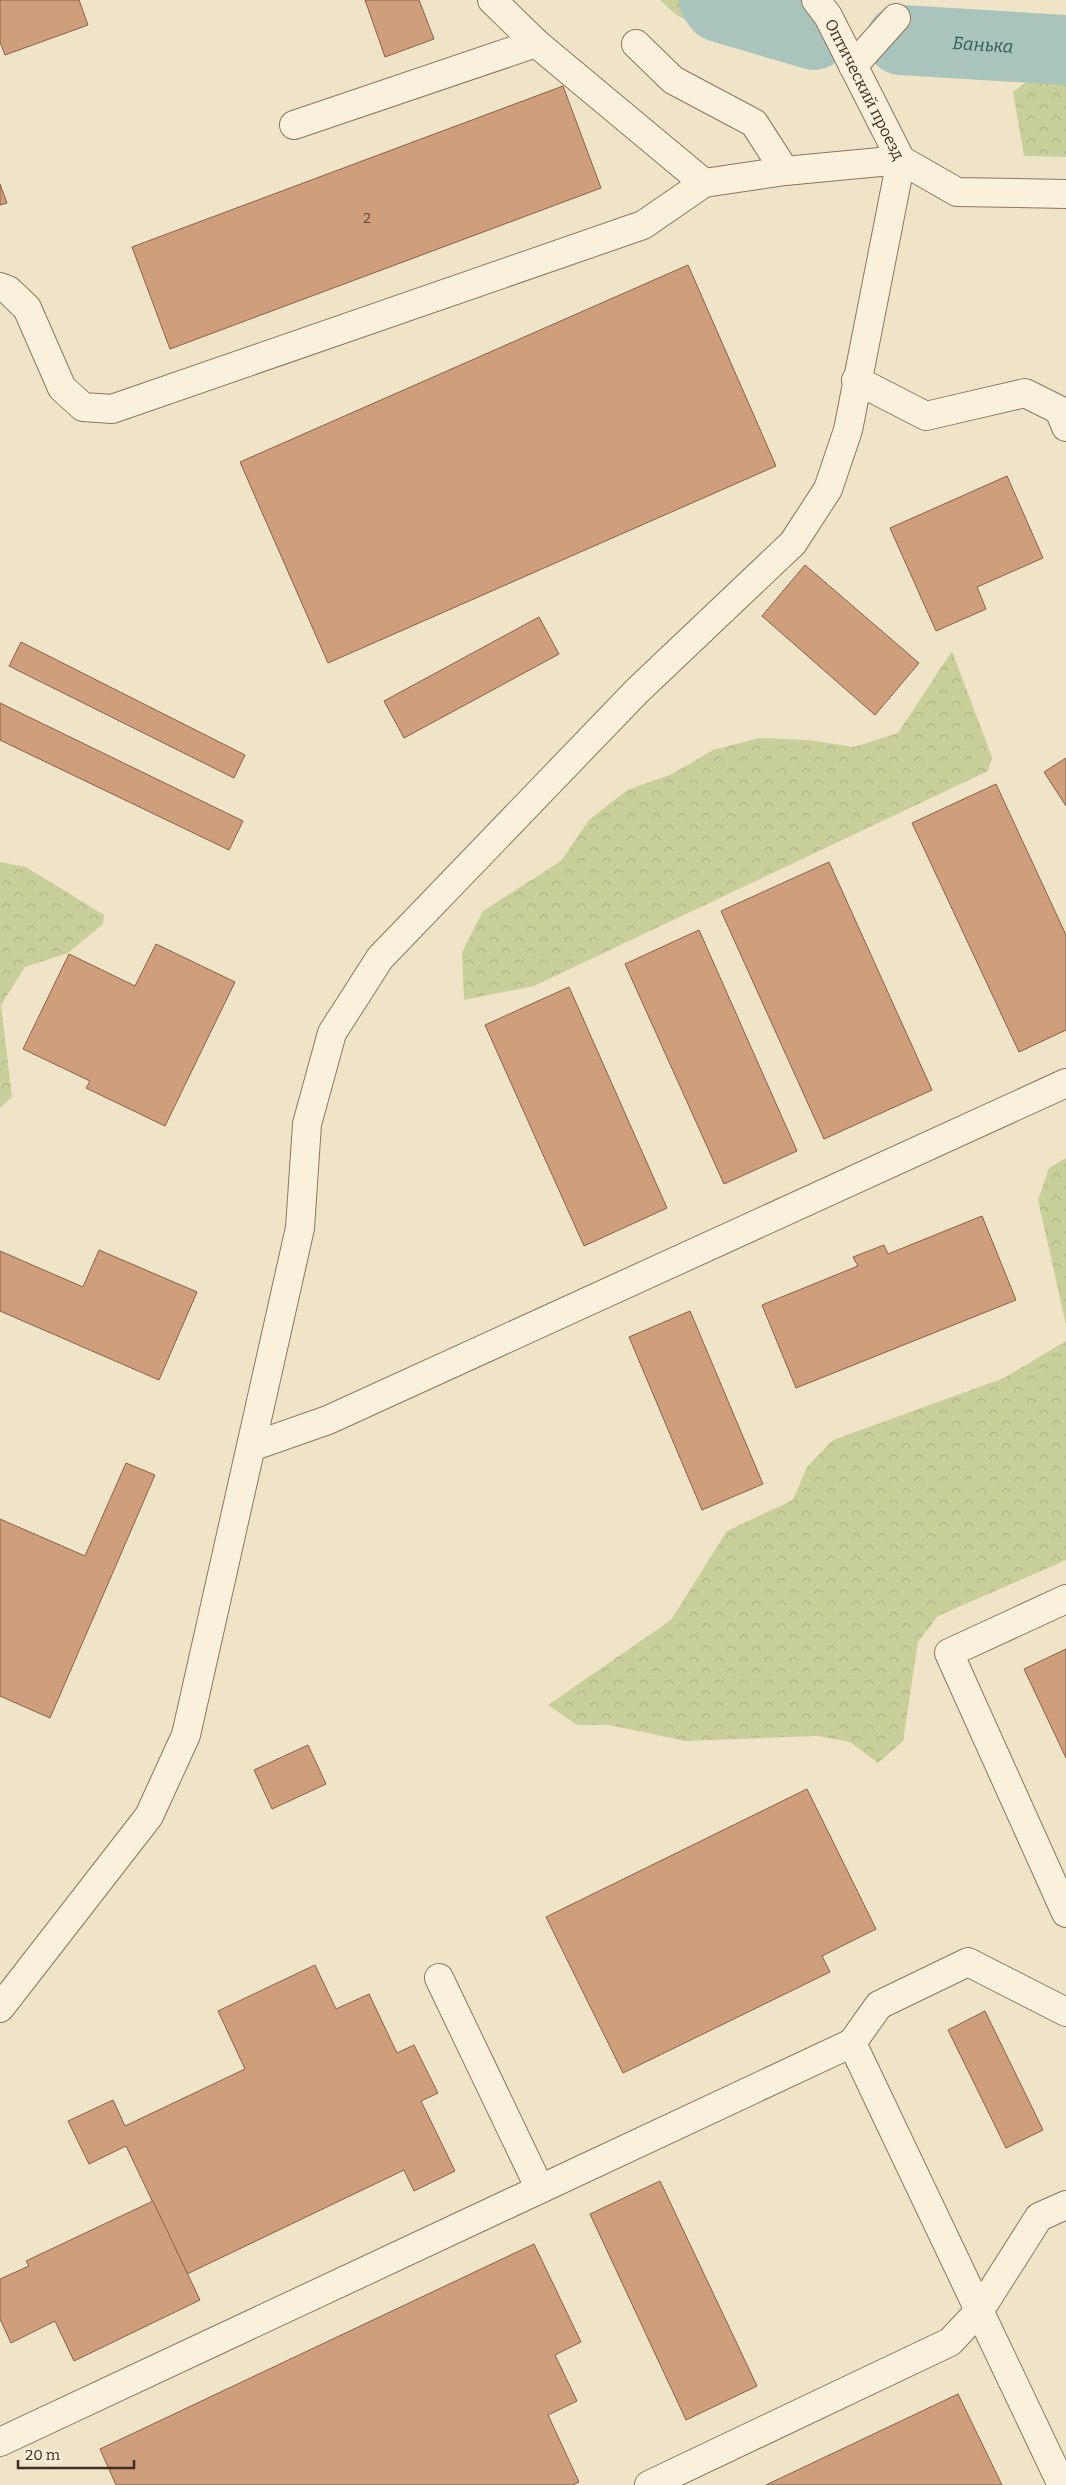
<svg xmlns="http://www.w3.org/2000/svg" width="1066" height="2485" font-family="Bitter,serif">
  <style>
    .forest { fill: url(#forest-crowns) }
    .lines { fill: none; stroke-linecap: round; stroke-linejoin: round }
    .river { stroke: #a9c4bc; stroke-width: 70 }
    .building { fill: #cf9f7d; stroke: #8d5f41 }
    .minor-casing { stroke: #8d765c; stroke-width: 30 }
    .minor { stroke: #faf1dc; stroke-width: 28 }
    .labels { text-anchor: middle; stroke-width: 4.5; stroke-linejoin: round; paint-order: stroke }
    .number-label { font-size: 14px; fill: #624a37 }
    .street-label { font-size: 16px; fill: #3d2e20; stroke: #f7eed8 }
    .water-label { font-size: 18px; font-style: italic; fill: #2f5d5a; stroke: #f7eed8 }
  </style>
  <defs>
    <pattern id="forest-crowns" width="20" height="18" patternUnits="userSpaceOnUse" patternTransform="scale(1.25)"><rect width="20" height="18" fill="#c9cf9b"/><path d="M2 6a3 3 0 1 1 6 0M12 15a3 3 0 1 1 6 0" fill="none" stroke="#aeb285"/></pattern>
  </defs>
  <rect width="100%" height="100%" fill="#f0e4c8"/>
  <g class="forest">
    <polygon points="660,0 769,0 814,35 720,38 675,14"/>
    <polygon points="1066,51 1066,157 1024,156 1013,92"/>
    <polygon points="952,651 992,757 988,771 534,986 464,1000 462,952 483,911 561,861 589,820 627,790 672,774 713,750 759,738 808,740 854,747 898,733"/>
    <polygon points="0,862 26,867 104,915 103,924 68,953 25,967 1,1005 12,1097 0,1108"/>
    <polygon points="1066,1158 1066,1325 1038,1200 1049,1168"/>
    <polygon points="1066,1341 1066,1560 938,1616 918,1642 903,1741 878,1763 850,1742 817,1736 686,1741 609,1725 577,1725 548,1705 671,1620 727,1531 793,1500 807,1467 833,1440 1004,1378"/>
  </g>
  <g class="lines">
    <g class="river">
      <polyline points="714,0 719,7 814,35"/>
      <path id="s1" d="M901 40 1066 50"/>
    </g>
  </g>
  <g class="building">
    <polygon points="0,0 79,0 88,25 5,55 0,42"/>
    <polygon points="365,0 419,0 434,39 385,57"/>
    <polygon points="563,86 601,188 170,349 132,247"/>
    <polygon points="0,184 7,203 0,205"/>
    <polygon points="688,265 776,466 328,663 240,462"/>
    <polygon points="1007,476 1043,558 977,587 986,609 936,631 890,528"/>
    <polygon points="805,565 919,663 875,715 762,616"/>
    <polygon points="539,617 559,654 404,738 384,701"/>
    <polygon points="21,642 245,755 234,778 9,666"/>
    <polygon points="0,703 243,821 229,850 0,740"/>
    <polygon points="1066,758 1066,806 1044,772"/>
    <polygon points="996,784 1066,935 1066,1030 1019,1052 912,823"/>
    <polygon points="829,862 932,1090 824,1139 721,911"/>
    <polygon points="699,930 797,1151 724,1184 625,964"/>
    <polygon points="156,944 235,982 165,1126 86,1088 90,1081 23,1049 69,954 135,986"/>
    <polygon points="569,987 667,1208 584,1246 485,1025"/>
    <polygon points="982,1216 1016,1300 796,1388 762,1305 858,1266 853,1257 884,1245 888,1254"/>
    <polygon points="99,1250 197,1292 159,1380 0,1311 0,1251 83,1287"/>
    <polygon points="690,1311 763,1484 702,1510 629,1337"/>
    <polygon points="126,1463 155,1475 50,1718 0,1696 0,1519 85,1556"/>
    <polygon points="1066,1649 1066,1758 1024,1669"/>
    <polygon points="308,1745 326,1784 272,1809 254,1770"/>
    <polygon points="807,1789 876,1929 822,1956 830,1972 623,2073 546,1917"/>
    <polygon points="315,1965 336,2009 369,1994 397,2053 414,2045 438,2093 421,2101 455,2171 414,2191 404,2170 187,2274 126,2146 89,2164 68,2121 113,2100 125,2126 245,2069 218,2011"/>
    <polygon points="985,2011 1043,2130 1006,2148 948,2030"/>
    <polygon points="660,2181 757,2386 686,2420 590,2214"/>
    <polygon points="153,2201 200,2300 74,2361 55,2321 11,2343 0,2319 0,2279 29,2266 26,2261"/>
    <polygon points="534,2244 581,2342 555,2355 577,2401 548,2415 579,2482 573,2485 116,2485 100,2449"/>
    <polygon points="958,2394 1002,2485 766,2485"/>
  </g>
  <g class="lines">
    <defs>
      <g id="minor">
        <path id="s2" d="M816 0 828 16 901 160 957 192 1066 194"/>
        <polyline points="636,44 673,80 754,123 785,171"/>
        <polyline points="853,66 896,18"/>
        <polyline points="294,125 536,43"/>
        <polyline points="0,287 8,290 27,308 62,388 83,407 112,409 643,225 704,183"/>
        <polyline points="856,380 926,416 1025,393 1059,410 1066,427"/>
        <polyline points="251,1447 328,1420 1066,1083"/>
        <polyline points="1066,1599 949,1653 1066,1913"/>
        <polyline points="439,1978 540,2189"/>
        <polyline points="0,2008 149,1816 186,1735 300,1228 307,1124 332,1033 380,958 637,691 793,543 828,489 848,430 901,160 785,171 704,183 536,43 492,0"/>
        <polyline points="852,2043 879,2005 968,1962 1066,2012"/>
        <polyline points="0,2442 852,2043 1062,2485"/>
        <polyline points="649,2485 950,2342 980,2310 1039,2217 1066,2205"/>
      </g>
    </defs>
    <use href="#minor" class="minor-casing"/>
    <use href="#minor" class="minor"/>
  </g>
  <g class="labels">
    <g class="number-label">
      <text x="367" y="223">2</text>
    </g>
    <g class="street-label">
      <text dy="6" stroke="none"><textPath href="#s2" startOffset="102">Оптический проезд</textPath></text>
    </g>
    <g class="water-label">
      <text dy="6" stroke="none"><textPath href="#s1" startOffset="82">Банька</textPath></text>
    </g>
  </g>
  <path d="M18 2460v8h116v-8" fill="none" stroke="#3d2e20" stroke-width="2.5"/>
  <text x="25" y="2460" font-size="15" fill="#3d2e20" stroke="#f7eed8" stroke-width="4" paint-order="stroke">20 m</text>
</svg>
